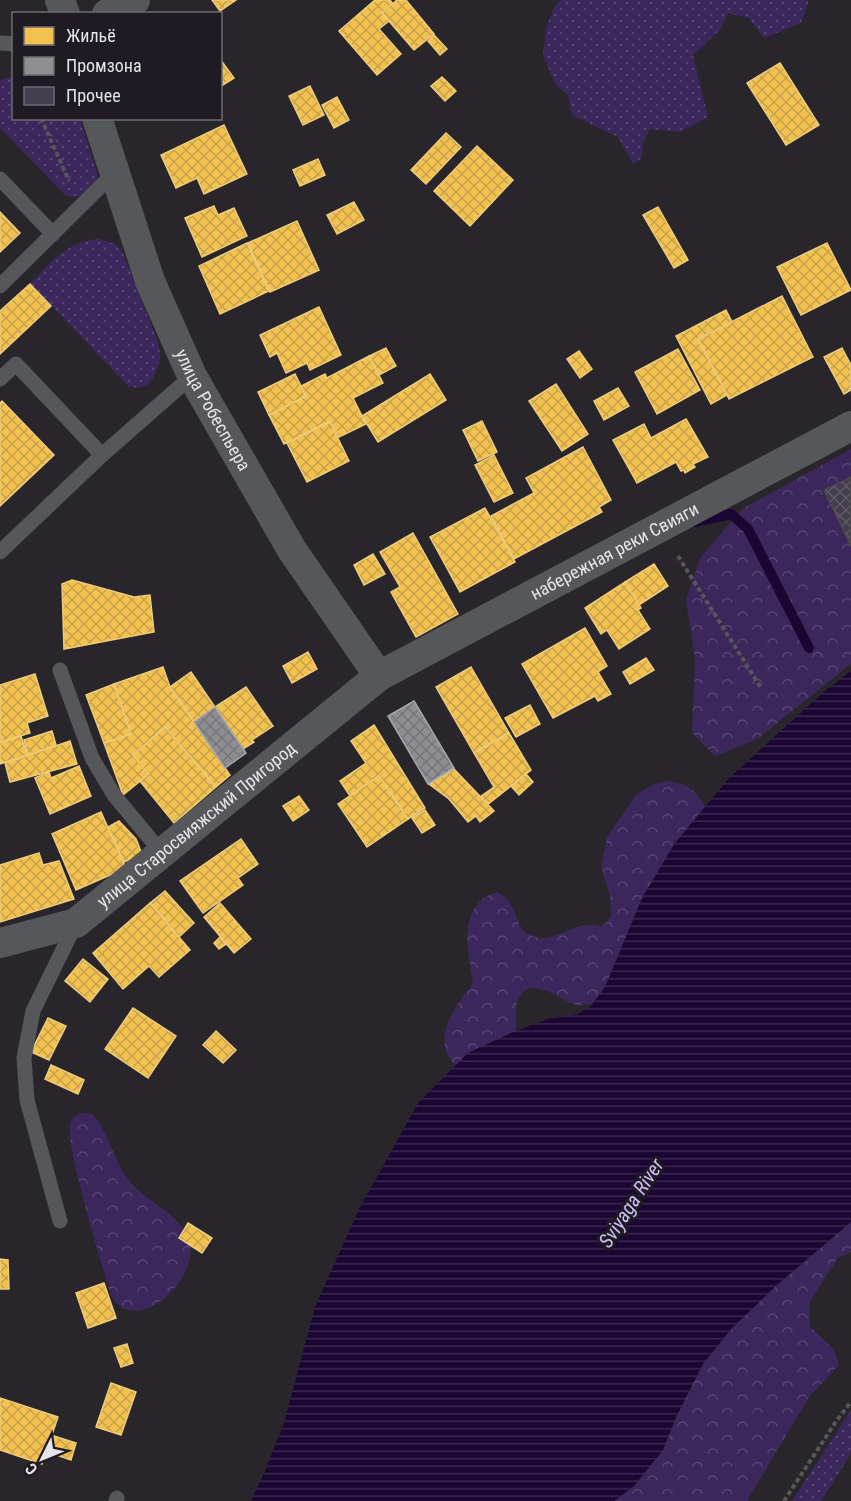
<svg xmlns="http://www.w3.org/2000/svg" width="851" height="1501" font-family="'Roboto Condensed',sans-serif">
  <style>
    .grass { fill: url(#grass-dots) }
    .forest { fill: url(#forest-crowns) }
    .water { fill: url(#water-rules) }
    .homes { fill: url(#homes-cross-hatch); stroke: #eecc7c; stroke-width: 1.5 }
    .industry { fill: url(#industry-cross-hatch); stroke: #a7a7ac; stroke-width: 1.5 }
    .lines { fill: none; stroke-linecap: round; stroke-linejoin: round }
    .stream { stroke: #1a0533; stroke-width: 10 }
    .building { fill: url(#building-cross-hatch); stroke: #4b4a4d; stroke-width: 1.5 }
    .path { stroke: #585758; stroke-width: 4; stroke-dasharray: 4.5 3; stroke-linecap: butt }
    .service { stroke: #565758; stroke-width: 15 }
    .minor { stroke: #565758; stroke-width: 30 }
    .labels { text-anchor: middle; stroke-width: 6; stroke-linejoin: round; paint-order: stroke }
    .street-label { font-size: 18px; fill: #e5e4e8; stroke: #1e1c22 }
    .water-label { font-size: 20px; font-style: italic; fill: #cebbf9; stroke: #1e1c22 }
  </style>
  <defs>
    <pattern id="grass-dots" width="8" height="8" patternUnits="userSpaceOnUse" patternTransform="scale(1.5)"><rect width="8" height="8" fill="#3b275b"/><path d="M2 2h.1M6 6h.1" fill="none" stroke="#574673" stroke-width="1.8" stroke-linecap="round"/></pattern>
    <pattern id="forest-crowns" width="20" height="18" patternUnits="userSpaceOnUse" patternTransform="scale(1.5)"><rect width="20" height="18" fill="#3b275b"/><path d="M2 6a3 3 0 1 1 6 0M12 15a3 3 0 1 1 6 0" fill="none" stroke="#574673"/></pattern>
    <pattern id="water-rules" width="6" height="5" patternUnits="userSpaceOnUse" patternTransform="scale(1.5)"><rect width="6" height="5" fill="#1a0533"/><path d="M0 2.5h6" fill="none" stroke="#3b2951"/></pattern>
    <pattern id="homes-cross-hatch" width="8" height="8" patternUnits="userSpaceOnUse" patternTransform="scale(1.5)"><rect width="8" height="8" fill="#f2c14e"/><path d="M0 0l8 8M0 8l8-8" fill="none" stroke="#c7a24c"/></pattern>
    <pattern id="industry-cross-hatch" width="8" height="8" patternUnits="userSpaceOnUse" patternTransform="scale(1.5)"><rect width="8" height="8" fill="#8d8d92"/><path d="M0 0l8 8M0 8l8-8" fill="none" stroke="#77777b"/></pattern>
    <pattern id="building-cross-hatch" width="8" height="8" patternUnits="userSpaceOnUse" patternTransform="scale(1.5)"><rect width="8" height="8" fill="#443d4d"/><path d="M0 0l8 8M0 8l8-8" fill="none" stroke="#5f5967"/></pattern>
  </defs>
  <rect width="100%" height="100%" fill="#28262a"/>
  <g class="grass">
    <polygon points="561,0 809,0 801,23 764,38 749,18 728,13 720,30 693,55 708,117 680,132 650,129 643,143 642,158 633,164 618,137 572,115 568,95 555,84 543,55 546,28 554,8"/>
    <path d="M13 76 14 118 80 119 97 173V181C87 191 80 201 65 195L0 128V80Z"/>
    <path d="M98 239 115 244 122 251 158 342 160 353V360L153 378 147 385 139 388 129 387 30 283C52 262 65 242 98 239Z"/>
    <polygon points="851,1410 851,1454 821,1501 792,1501"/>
  </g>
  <g class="forest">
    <polygon points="851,449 851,664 757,739 715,756 692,733 695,660 686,600 700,558 742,509"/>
    <path d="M669 781 685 785 696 793 705 806 704 827 642 936 594 1003C570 1009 569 1000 549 992 543 990 536 988 530 987 510 1000 518 1014 515 1035L458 1068C428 1040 454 1009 473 983 468 951 456 905 497 892 519 902 512 926 530 935 550 945 569 926 588 925 593 924 598 926 602 927L611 917 610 896 601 866 607 837 635 796 654 784Z"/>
    <path d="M83 1113H90L98 1120C109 1138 114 1159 126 1177 143 1201 175 1209 188 1237 205 1273 138 1341 111 1296 104 1269 62 1139 71 1121 74 1116 78 1115 83 1113Z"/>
    <polygon points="851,1222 851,1252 838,1258 810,1301 810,1326 834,1350 839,1365 809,1397 747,1501 614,1501 634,1486 663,1450 676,1417 703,1364 731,1329 779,1283"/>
  </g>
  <polygon class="water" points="851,671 851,1222 779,1283 731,1329 703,1364 676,1417 663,1450 634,1486 614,1501 251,1501 264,1473 284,1423 315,1307 359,1209 418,1103 468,1053 513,1032 548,1019 578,1014 591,1006 605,987 642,898 675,843 730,777 826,690"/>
  <g class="homes">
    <polygon points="212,0 236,0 220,11"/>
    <polygon points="375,0 390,0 393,4 382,13 389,21 379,29 401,54 377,75 339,31"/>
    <polygon points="397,0 406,0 434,34 414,50 382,13"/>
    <polygon points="434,35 447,49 440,55 428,41"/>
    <polygon points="220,59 234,78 220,87"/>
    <polygon points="780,63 819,125 786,145 747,83"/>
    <polygon points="442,77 456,91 445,101 431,86"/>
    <polygon points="310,86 324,115 303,125 289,96"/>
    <polygon points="337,97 349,120 334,128 322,105"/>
    <polygon points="224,125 247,174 204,194 197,178 176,188 161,155"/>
    <polygon points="446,133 461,147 426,184 411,170"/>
    <polygon points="477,146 513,180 470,226 434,191"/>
    <polygon points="318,159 325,175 300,186 293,170"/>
    <polygon points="354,202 364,220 337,234 327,215"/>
    <polygon points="214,206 218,215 234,208 247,236 202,257 185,218"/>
    <polygon points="658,207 688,260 674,268 643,215"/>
    <polygon points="0,212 20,233 0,252"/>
    <polygon points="297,221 319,270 270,292 248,243"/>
    <polygon points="247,243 269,291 220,314 199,266"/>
    <polygon points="827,243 851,290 801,315 777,267"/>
    <polygon points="30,284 51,306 0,354 0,311"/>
    <polygon points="782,296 813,357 729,399 698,339"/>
    <polygon points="319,307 341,355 310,370 307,363 286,373 277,353 270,357 260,335"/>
    <polygon points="726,310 732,322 698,339 727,395 711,404 676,336"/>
    <polygon points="386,348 396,366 379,375 369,356"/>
    <polygon points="842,348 851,365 851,390 844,394 824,357"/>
    <polygon points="678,349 700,390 657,414 635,372"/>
    <polygon points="579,351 592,369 580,378 567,359"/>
    <polygon points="369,356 383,383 353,398 366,424 339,437 330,421 284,444 269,415 306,396 301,386 325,374 327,378"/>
    <polygon points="295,374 306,396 269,415 258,392"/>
    <polygon points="430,374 446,400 378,442 362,416"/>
    <polygon points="556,384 588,434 562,451 529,401"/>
    <polygon points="618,388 629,406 604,420 594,401"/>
    <polygon points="2,401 54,455 0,506 0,403"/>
    <polygon points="686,419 708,457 693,464 695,467 685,473 684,470 681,471 676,462 637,483 613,440 644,424 651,438"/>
    <polygon points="482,421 497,452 478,461 463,430"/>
    <polygon points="330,422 349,461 307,482 287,443"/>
    <polygon points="583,447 611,500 599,507 602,512 514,559 491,516 534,493 526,478"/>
    <polygon points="494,455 513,493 494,502 475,465"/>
    <polygon points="485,508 515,562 460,592 430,537"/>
    <polygon points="413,533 458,614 416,637 391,592 400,587 380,552"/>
    <polygon points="373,554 385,574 364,585 354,565"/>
    <polygon points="654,564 668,586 639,605 625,582"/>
    <polygon points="72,580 134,597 150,595 154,632 64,649 62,584"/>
    <polygon points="625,582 641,608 638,610 650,629 619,649 607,630 601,634 585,608"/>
    <polygon points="585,628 607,666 598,672 611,694 598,701 595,696 553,718 522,664"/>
    <polygon points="308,652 317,669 292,683 283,666"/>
    <polygon points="646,658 654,670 630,684 623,672"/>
    <polygon points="163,667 170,687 230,775 216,787 165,727 133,755 149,774 123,795 104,743 131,734 114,684"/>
    <polygon points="471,667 509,733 474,753 436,687"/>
    <polygon points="191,672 215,707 194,722 170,687"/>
    <polygon points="35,674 48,716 27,723 30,733 0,742 0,685"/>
    <polygon points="114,684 131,734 104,743 86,695"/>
    <polygon points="246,687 273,726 252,740 254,742 243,749 215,707"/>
    <polygon points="530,705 540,724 516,737 505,718"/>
    <polygon points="374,725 425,808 408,819 379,776 350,796 340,781 366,763 351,741"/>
    <polygon points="165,727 216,787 174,823 140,781 149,774 133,755"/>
    <polygon points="52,731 56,745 28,755 24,740"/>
    <polygon points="509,733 531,770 487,805 480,797 494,787 474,753"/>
    <polygon points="21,736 27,755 0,764 0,743"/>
    <polygon points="70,741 77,764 10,782 5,763"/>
    <polygon points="79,766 91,796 50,814 35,778 49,772 51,778"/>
    <polygon points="454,769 494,811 480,822 476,816 468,822 449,799 429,784"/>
    <polygon points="526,774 533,782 519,795 511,786"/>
    <polygon points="379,776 408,819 367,847 338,804"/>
    <polygon points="299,796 309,810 293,821 283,806"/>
    <polygon points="425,810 435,825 422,833 412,818"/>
    <polygon points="101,812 126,868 76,890 52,834"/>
    <polygon points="119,821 136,839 142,854 124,862 108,827"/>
    <polygon points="241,839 258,864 238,878 243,885 203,913 180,881"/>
    <polygon points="39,853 43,865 59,861 74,899 0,922 0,865"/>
    <polygon points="165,891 194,923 179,937 150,903"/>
    <polygon points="150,903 190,950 159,977 149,966 123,989 93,953"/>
    <polygon points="220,903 251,939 234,953 204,917"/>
    <polygon points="220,937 226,944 219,949 214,943"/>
    <polygon points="83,959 108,979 90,1002 65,981"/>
    <polygon points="133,1008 176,1036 148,1078 105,1049"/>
    <polygon points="48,1018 66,1026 49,1060 31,1052"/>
    <polygon points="216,1031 236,1050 223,1063 203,1045"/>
    <polygon points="51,1065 84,1080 78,1094 45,1079"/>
    <polygon points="188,1223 212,1238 202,1253 179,1238"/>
    <polygon points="0,1259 8,1260 9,1289 0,1289"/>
    <polygon points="104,1283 116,1318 88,1328 76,1293"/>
    <polygon points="127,1344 133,1363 121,1367 114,1348"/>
    <polygon points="111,1383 136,1392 121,1435 96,1427"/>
    <polygon points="0,1398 58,1417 42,1464 0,1450"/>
    <polygon points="54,1436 76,1443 71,1460 48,1452"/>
  </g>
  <g class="industry">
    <polygon points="414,701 454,768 428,784 388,716"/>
    <polygon points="215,707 246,753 225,768 194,722"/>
  </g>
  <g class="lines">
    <polyline class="stream" points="694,522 731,514 748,529 809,648"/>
  </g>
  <polygon class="building" points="851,477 851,546 824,490"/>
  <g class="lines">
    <g class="path">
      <polyline points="41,118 69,181"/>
      <polyline points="678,556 761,688"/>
      <polyline points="784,1501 837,1420 851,1402"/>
    </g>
    <g class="service">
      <polyline points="0,43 14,44"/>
      <polyline points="0,179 53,234"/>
      <polyline points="0,286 113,174"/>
      <polyline points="0,379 16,364 102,455"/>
      <polyline points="0,552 102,455 192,376"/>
      <polyline points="60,670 92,758 114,795 162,853"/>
      <polyline points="60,1221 27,1100 24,1058 33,1011 76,923"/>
      <polyline points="116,1501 117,1498"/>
    </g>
    <g class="minor">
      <polyline points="60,0 65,14"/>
      <polyline points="107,14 135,0"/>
      <path id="s1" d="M97 118 150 281 192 376 292 550 379 676"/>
      <path id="s2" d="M0 943 76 923 379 676 851 426"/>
    </g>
  </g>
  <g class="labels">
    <g class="street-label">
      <text dy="6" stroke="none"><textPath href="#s1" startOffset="315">улица Робеспьера</textPath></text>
      <text dy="6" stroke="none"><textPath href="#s2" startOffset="736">набережная реки Свияги</textPath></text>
      <text dy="6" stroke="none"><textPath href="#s2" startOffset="234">улица Старосвияжский Пригород</textPath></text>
    </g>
    <g class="water-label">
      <text transform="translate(631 1203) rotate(-57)" y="7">Sviyaga River</text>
    </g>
  </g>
  <rect x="12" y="12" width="210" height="108" fill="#1e1c22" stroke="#6e6c71" stroke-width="1.5"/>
  <rect x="24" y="27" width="30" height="18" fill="#f2c14e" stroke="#6e6c71" stroke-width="1.5"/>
  <text x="66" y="42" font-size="18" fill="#e5e4e8">Жильё</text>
  <rect x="24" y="57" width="30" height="18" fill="#8d8d92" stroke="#6e6c71" stroke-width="1.5"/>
  <text x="66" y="72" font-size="18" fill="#e5e4e8">Промзона</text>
  <rect x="24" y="87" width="30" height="18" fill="#443d4d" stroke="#6e6c71" stroke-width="1.5"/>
  <text x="66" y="102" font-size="18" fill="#e5e4e8">Прочее</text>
  <g transform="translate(42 1459) rotate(227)" stroke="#1e1c22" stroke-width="4.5" paint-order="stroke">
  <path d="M0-4.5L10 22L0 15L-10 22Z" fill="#e5e4e8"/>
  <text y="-9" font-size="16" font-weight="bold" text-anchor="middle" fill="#e5e4e8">С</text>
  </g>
</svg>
